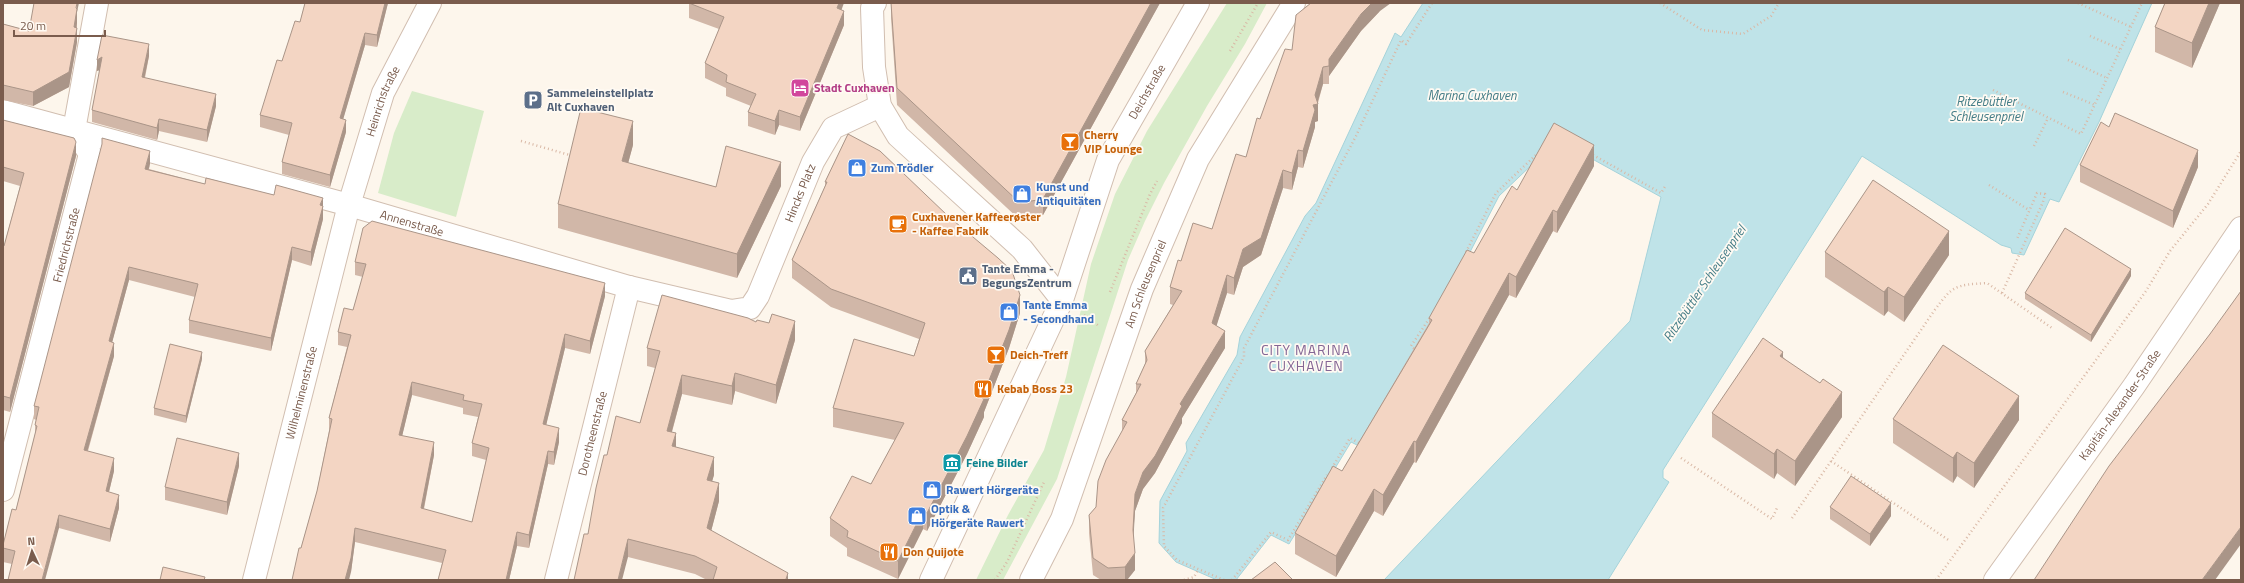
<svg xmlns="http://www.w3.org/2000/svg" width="2244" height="583" font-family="'Titillium Web',sans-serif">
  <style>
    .green { fill: #d8ecc9 }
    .water { fill: #bfe3e8; stroke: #a5d3da }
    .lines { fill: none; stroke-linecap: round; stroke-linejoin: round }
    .minor-casing { stroke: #d1beb0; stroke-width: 24 }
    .path { stroke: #d9b8a5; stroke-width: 2.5; stroke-dasharray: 1 3; stroke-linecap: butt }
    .minor { stroke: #fff; stroke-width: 22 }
    .wall { fill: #d1b7a8; fill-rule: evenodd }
    .shaded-wall { fill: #aa9588 }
    .building { fill: #f3d5c3; stroke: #aa9588; fill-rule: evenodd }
    .labels { text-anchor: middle; stroke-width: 3.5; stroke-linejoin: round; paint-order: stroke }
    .hotel-label { font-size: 12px; font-weight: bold; fill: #b23c85; stroke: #fffaf3; text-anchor: start }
    .street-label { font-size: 12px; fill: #7a5c4d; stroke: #fffaf3 }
    .service-label { font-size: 12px; font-weight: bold; fill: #4e5e75; stroke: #fffaf3; text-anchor: start }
    .food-label { font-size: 12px; font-weight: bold; fill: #c56008; stroke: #fffaf3; text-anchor: start }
    .shop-label { font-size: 12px; font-weight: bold; fill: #366cbe; stroke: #fffaf3; text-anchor: start }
    .culture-label { font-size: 12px; font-weight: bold; fill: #0d838f; stroke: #fffaf3; text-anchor: start }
    .water-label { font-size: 13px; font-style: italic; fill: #437c86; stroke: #fffaf3 }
    .quarter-label { font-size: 14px; letter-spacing: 1px; fill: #846695; stroke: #fffaf3 }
  </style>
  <rect width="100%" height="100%" fill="#fdf6ec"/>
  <g class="green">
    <polygon points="1227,3 1267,3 1245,44 1207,106 1164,183 1145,221 1128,260 1057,479 1003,580 976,580 1008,515 1044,450 1066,377 1091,264 1115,194 1147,131"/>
    <polygon points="412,91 484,111 456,217 378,193 394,133"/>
  </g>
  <polygon class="water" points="1423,3 2152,3 2099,122 2059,202 2050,199 2024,255 2012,253 2011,248 2001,245 1862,156 1663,470 1663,478 1669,482 1608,580 1384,580 1630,321 1661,197 1558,140 1499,196 1456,279 1363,448 1351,442 1289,544 1271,535 1236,580 1217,580 1176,562 1159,543 1160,501 1187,451 1186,443 1237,355 1240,337 1305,216 1316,203 1395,33 1401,37"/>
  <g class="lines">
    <defs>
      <g id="minor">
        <polyline points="875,3 872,8 874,67 880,106 898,136 1022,249 1062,300"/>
        <path id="s1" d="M3 111 349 205 629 287 731 311 750 308 758 296 813 162 833 128 880 106"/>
        <path id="s2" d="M3 490 90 154 74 130 97 3"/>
        <path id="s3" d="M254 580 349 205 383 93 430 3"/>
        <path id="s4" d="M556 580 629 287"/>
        <path id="s5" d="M931 580 1062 300 1108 160 1198 3"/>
        <path id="s6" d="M1031 580 1062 519 1142 289 1198 159 1294 3"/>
        <path id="s7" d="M1995 580 2134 386 2241 228"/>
      </g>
    </defs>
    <use href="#minor" class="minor-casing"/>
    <g class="path">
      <polyline points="1660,3 1702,30 1743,34 1771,16 1779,3"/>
      <polyline points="2078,3 2131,27"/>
      <polyline points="2090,36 2120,49"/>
      <polyline points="1230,51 1258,3"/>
      <polyline points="2068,60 2107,78"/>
      <polyline points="1993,90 2081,134 2142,3"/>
      <polyline points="2063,92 2095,105"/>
      <polyline points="521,141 573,156"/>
      <polyline points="2034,146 2048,118"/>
      <polyline points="1593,155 1661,193 1666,185"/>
      <polyline points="1989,185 2029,210"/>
      <polyline points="1466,252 1496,193 1538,153"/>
      <polyline points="1110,292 1150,194 1157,181"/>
      <polyline points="2002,293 2043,202 2045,194 2037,193 2017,239"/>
      <polyline points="1084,315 1099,326"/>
      <polyline points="1417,351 1411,346 1431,316"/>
      <polyline points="1681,458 1772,519 1777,508"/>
      <polyline points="1831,461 1950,541"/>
      <polyline points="1332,468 1350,438 1361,444"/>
      <path d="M1792 518 1934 311C1953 285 1955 285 1987 283L2052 328"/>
      <polyline points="995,580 1007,562 1044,482"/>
      <polyline points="1184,580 1194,577 1198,570"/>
      <polyline points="1224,580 1177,560 1164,546 1163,508 1244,357 1244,348 1356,136 1401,40 1406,44 1432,3"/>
      <polyline points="1232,580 1271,532 1288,540 1327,475"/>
      <polyline points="1936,580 2146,291 2170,251 2208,204 2241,151"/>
    </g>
    <use href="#minor" class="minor"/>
  </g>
  <g class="wall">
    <polygon points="305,3 388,3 377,47 365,45 343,119 346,132 330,187 282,174 282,162 289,135 260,127 260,115 282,61 300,22"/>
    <polygon points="689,3 842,10 844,25 800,131 779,125 775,135 748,126 748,112 751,106 726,96 726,88 705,78 705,63 719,29 689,18"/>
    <polygon points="891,3 1160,3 1145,30 1043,215 1020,220 897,105 891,18"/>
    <polygon points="2165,3 2220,3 2192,68 2155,52 2155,27"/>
    <polygon points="1380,11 1361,31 1329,76 1329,84 1323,84 1318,103 1318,121 1315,122 1315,127 1303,168 1298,167 1292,190 1283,188 1261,255 1243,267 1234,295 1227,293 1216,326 1225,348 1182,418 1182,423 1155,473 1143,489 1135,511 1133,537 1135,570 1127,580 1101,580 1093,575 1089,533 1089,515 1096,507 1122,431 1122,420 1136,393 1136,384 1145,364 1145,351 1173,305 1170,304 1170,287 1181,261 1212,229 1246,157 1260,119 1292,50"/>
    <polygon points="77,12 77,42 69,87 33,106 3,100 3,24 29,31"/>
    <polygon points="149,56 145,78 216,106 207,142 159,131 157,140 92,122 92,110 100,70 97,71 97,60"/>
    <polygon points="3,120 76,156 10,412 3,410 3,246 4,246 20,186 3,181"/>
    <polygon points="2109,127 2198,167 2173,228 2080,182 2080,165"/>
    <polygon points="848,134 1020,313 1009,348 984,412 984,417 967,454 927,531 923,529 898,579 847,556 847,548 830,536 830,518 871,484 895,440 833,427 833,408 914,356 919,339 831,307 792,278 792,260 825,186 825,182"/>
    <polygon points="633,145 628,163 716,187 781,186 737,278 558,228 558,204"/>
    <polygon points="150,164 149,169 205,184 274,195 323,206 323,219 311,266 292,260 271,351 189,333 189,320 195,297 129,280 112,342 114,356 88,451 114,471 109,492 119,508 110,542 59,528 12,564 3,562 3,545 16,510 35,434 35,425 36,420 34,419 34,406"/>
    <polygon points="1594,166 1557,233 1553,231 1516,298 1509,295 1416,463 1414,462 1383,516 1374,511 1336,577 1295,554 1295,533 1342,471 1429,323 1429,318 1517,190"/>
    <polygon points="1825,252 1949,255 1904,322 1888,311 1884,316 1825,277"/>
    <path d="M355 262 605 296 590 354 565 348 546 425 559 442 554 465 548 464 529 548 517 546 509 580H438L442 563 355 542 351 572 301 548 317 491 329 431V418L347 347 338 345V332L353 310 363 277 355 275ZM412 395 463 408V414L478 417 472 443V456L486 460 472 522 424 509 434 455 402 436Z"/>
    <polygon points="2131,276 2091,342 2025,299 2025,293"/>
    <polygon points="795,340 776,404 735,391 732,405 682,394 672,432 676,447 714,475 712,481 719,501 711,531 788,580 707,580 695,574 628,557 588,534 607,455 640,423 655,368 647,366 647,348"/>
    <polygon points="1783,357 1842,417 1795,486 1777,473 1774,479 1712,437 1712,413"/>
    <polygon points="202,359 186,423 154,415 154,408"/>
    <polygon points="1893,419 2019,420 1974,488 1957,476 1953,483 1893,443"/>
    <polygon points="239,466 227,515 165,500 165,487"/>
    <polygon points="1830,507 1891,516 1870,546 1830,519"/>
  </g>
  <g class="shaded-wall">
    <polygon points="77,3 79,3 77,12 77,23 74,42 74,27"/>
    <polygon points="385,3 388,3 377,47 377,35"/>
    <polygon points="839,3 844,3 837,22 837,8"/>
    <polygon points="1151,3 1160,3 1145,30 1043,215 1043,199"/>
    <polygon points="1372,3 1391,3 1380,11 1361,31 1329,76 1329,84 1329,59 1361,14"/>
    <polygon points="2209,3 2220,3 2192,68 2192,43"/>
    <polygon points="844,11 844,25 800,131 800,117"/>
    <polygon points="77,28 77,42 69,87 33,106 33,92"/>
    <polygon points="365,33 365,45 340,130 340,118"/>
    <polygon points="149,44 149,56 142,89 142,77"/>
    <polygon points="102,57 102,69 97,71 97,60"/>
    <polygon points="1323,67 1323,84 1317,104 1318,104 1318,121 1315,122 1315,127 1303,168 1303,151 1315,95"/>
    <polygon points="216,94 216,106 207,142 207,130"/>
    <polygon points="779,110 779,125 775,135 775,121"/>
    <polygon points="159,119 159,131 157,140 157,128"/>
    <polygon points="346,120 346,132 330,187 330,175"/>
    <polygon points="633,121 633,145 622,186 622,161"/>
    <polygon points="76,142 76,156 10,412 10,398"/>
    <polygon points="1594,145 1594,166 1557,233 1557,212"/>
    <polygon points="1298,150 1298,167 1292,190 1292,173"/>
    <polygon points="2198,150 2198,167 2173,228 2173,211"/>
    <polygon points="150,151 150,164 145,182 145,169"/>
    <polygon points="781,162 781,186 737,278 737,254"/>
    <polygon points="1283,170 1283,188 1261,255 1243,267 1234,295 1234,278 1243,249"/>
    <polygon points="323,198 323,219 311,266 311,252 320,205"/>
    <polygon points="1553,210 1553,231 1516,298 1516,277"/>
    <polygon points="1949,231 1949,255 1904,322 1904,297"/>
    <polygon points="292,247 292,260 271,351 271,338"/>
    <polygon points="129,267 129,280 109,354 109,341"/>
    <polygon points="2131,269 2131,276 2091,342 2091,335"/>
    <polygon points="1509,273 1509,295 1416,463 1416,442"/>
    <polygon points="1227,275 1227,293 1212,340 1212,323"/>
    <polygon points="605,283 605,296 590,354 590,341"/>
    <polygon points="1888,287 1888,311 1884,316 1884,292"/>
    <polygon points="1020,295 1020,313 1009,348 984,412 984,417 967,454 927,531 927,513 982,398"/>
    <polygon points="795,321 795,340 776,404 776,385"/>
    <polygon points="1225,331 1225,348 1182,418 1182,423 1155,473 1143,489 1135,511 1133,547 1133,530 1135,494 1143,472 1180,404"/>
    <polygon points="565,334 565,348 543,438 543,424"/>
    <polygon points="114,343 114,356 84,463 84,450"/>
    <polygon points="202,352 202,359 186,423 186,416"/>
    <polygon points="1783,352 1783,376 1780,356"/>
    <polygon points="735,373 735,391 732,405 732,386"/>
    <polygon points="682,375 682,394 667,449 667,431"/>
    <polygon points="412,382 412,395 399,449 399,435"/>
    <polygon points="1842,392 1842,417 1795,486 1795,461"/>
    <polygon points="2019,396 2019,420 1974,488 1974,463"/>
    <polygon points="559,428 559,442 554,465 554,452"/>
    <polygon points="676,433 676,451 672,446"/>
    <polygon points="1414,441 1414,462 1383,516 1383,495"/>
    <polygon points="434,442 434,455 421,522 421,508"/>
    <polygon points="1777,449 1777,473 1774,479 1774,454"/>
    <polygon points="548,451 548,464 529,548 529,535"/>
    <polygon points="1957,452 1957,476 1953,483 1953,458"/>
    <polygon points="239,453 239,466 227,515 227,502"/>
    <polygon points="714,457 714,475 707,498 707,480"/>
    <polygon points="114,458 114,471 106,504 106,491"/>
    <polygon points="719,483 719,501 707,547 707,528"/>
    <polygon points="1374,489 1374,511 1336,577 1336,556"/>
    <polygon points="119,495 119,508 110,542 110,529"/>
    <polygon points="1891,503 1891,516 1870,546 1870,534"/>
    <polygon points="923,511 923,529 898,579 898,561"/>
    <polygon points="59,515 59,528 45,580 42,580"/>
    <polygon points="2241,527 2241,544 2215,580 2202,580"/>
    <polygon points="355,528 355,542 351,572 349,580 345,580"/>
    <polygon points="517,532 517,546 509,580 506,580"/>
    <polygon points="628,539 628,557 622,580 618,580"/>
    <polygon points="1135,553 1135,570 1127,580 1125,580 1125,567"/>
    <polygon points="788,573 788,580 786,580 786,579"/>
  </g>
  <g class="building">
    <polygon points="34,3 77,3 76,8 77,9 74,27 77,28 69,72 33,92 3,85 3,24 29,31"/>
    <polygon points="305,3 385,3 377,35 365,33 340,118 346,120 330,175 282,162 292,123 260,115 277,60 282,61 295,21 300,22"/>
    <polygon points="689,3 839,3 837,8 844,11 800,117 779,110 775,121 748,112 756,94 726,82 727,75 705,63 724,17"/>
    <polygon points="891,3 1151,3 1043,199 1020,203 897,88"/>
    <polygon points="1311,3 1372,3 1361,14 1329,59 1329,66 1323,67 1315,95 1318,104 1313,105 1315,110 1303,151 1298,150 1292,173 1283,170 1261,238 1243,249 1234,278 1227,275 1212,323 1225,331 1180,404 1182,406 1155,456 1143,472 1135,494 1133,530 1135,553 1125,567 1108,568 1093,558 1089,515 1096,507 1098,481 1106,460 1127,422 1122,420 1141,384 1136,384 1147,360 1145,351 1182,291 1170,287 1178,260 1181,261 1193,223 1212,229 1236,154 1246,157 1257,118 1260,119 1285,49 1292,50 1296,15"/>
    <polygon points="2165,3 2209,3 2192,43 2155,27"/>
    <polygon points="102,35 149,44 142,77 216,94 207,130 159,119 157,128 92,110 102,57 97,60"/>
    <polygon points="581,108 633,121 622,161 716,187 726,146 781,162 737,254 558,204"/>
    <polygon points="2115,113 2198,150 2173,211 2080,165 2101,122 2109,127"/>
    <polygon points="3,120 74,138 76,142 10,398 3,396 3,246 4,246 24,173 3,167"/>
    <polygon points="1554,123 1594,145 1557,212 1553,210 1516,277 1509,273 1416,442 1414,441 1383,495 1374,489 1336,556 1295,533 1333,466 1342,471 1432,320 1429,318 1467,250 1474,253 1512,186 1517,190"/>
    <polygon points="848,134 880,151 948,216 998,258 1012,271 1020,295 1009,330 982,398 984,399 967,436 927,513 923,511 898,561 847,537 848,531 830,518 852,476 871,484 904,423 833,408 854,339 914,356 925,323 831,289 792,260 827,182 825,182"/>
    <polygon points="102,138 150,151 145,169 205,184 206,178 274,195 276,185 323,198 320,205 323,206 311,252 292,247 271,338 189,320 198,284 129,267 109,341 114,343 84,450 114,458 106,491 119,495 110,529 59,515 42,580 43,580 8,580 15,551 3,548 3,545 12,509 16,510 37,426 35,425 39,407 34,406 102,144"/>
    <polygon points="1873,180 1949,231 1904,297 1888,287 1884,292 1825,252"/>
    <path d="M372 221 605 283 590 341 565 334 543 424 559 428 554 452 548 451 529 535 517 532 506 580H438L446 550 355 528 351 558 345 580H292L299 548H301L317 491 332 419 329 418 351 335 338 332 344 308 353 310 366 264 355 262 363 228ZM412 382 464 395 463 400 482 404 472 443 489 448 472 522 421 508 434 442 399 435Z"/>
    <polygon points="2065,228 2131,269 2091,335 2025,293"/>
    <polygon points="2241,291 2241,527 2202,580 2034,580 2109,466 2210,334"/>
    <polygon points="662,295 748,318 756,322 757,320 769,323 772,314 795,321 776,385 735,373 732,386 682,375 667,431 676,433 672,446 714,457 707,480 719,483 707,528 788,573 786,579 787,580 713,580 717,567 695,556 628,539 618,580 574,580 584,534 588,534 596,488 604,455 607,455 616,416 640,423 660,351 647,348"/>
    <polygon points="1763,338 1783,352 1780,356 1820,383 1823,379 1842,392 1795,461 1777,449 1774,454 1712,413"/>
    <polygon points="170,344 202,352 186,416 154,408"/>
    <polygon points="1943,345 2019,396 1974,463 1957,452 1953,458 1893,419"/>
    <polygon points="177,438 239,453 227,502 165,487"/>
    <polygon points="1851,476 1891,503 1870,534 1830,507"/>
    <polygon points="1275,562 1293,580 1251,580"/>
    <polygon points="163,567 205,577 204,580 160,580"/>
  </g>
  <defs>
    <symbol id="hotel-square" viewBox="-11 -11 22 22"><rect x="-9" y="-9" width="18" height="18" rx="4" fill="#d1479c" stroke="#fffaf3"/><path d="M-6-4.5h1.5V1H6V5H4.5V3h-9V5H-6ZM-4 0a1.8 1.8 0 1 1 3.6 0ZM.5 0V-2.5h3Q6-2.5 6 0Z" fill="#fff"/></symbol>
    <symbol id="parking-square" viewBox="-11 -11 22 22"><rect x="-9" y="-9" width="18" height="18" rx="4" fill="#5c6f8a" stroke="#fffaf3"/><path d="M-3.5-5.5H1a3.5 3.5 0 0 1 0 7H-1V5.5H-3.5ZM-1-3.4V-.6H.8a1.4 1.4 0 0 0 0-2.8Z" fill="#fff"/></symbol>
    <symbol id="bar-square" viewBox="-11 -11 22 22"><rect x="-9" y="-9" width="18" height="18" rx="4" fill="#e8710a" stroke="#fffaf3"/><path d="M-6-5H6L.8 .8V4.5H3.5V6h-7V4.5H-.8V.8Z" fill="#fff"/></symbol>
    <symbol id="shop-square" viewBox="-11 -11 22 22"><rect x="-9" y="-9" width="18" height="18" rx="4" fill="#3f7fe0" stroke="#fffaf3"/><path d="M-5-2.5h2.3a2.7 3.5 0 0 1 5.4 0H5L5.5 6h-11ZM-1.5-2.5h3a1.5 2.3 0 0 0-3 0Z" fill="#fff"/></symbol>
    <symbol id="cafe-square" viewBox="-11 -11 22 22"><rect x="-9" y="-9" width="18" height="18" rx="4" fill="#e8710a" stroke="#fffaf3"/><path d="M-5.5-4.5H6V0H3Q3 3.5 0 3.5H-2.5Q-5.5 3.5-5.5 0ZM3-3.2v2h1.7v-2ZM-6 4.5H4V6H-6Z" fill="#fff"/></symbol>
    <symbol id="civic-square" viewBox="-11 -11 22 22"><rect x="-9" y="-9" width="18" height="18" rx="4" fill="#5c6f8a" stroke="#fffaf3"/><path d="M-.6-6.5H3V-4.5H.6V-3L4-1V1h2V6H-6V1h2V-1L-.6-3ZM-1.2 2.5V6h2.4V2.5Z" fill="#fff"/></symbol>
    <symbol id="restaurant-square" viewBox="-11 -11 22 22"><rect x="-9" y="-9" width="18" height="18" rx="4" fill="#e8710a" stroke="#fffaf3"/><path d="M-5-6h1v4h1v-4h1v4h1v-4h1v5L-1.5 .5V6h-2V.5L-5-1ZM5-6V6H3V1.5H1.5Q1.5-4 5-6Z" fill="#fff"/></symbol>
    <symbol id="museum-square" viewBox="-11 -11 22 22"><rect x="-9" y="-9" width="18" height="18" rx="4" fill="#0f9aa8" stroke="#fffaf3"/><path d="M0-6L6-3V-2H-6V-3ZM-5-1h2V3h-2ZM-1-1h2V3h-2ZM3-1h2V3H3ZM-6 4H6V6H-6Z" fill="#fff"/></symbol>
  </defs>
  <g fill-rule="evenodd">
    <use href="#hotel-square" x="789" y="77" width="22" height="22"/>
    <use href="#parking-square" x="522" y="89" width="22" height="22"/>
    <use href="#bar-square" x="1059" y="131" width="22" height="22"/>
    <use href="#shop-square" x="846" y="157" width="22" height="22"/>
    <use href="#shop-square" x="1011" y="183" width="22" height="22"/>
    <use href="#cafe-square" x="887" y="213" width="22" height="22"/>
    <use href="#civic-square" x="957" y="265" width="22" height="22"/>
    <use href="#shop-square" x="998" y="301" width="22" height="22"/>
    <use href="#bar-square" x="985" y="344" width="22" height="22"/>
    <use href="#restaurant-square" x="972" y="378" width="22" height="22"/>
    <use href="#museum-square" x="941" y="452" width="22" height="22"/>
    <use href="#shop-square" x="921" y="479" width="22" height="22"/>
    <use href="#shop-square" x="906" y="505" width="22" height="22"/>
    <use href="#restaurant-square" x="878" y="541" width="22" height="22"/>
  </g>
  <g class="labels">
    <g class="hotel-label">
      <text x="814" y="92">Stadt Cuxhaven</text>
    </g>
    <g class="street-label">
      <text dy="4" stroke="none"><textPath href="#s5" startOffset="535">Deichstraße</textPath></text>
      <text dy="4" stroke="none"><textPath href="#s3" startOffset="496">Heinrichstraße</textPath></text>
      <text dy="4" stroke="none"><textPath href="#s1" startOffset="900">Hincks Platz</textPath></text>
      <text dy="4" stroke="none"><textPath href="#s1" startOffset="424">Annenstraße</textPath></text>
      <text dy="4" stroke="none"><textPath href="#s2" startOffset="253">Friedrichstraße</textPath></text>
      <text dy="4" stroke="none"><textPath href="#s6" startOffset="318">Am Schleusenpriel</textPath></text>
      <text dy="4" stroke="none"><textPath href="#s3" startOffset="193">Wilhelminenstraße</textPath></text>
      <text dy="4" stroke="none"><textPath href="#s7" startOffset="215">Kapitän-Alexander-Straße</textPath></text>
      <text dy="4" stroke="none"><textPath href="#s4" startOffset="151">Dorotheenstraße</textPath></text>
    </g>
    <g class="service-label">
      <text x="547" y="97">Sammeleinstellplatz<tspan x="547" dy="14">Alt Cuxhaven</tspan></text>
      <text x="982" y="273">Tante Emma -<tspan x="982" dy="14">BegungsZentrum</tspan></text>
    </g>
    <g class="food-label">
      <text x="1084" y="139">Cherry<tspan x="1084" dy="14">VIP Lounge</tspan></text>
      <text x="912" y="221">Cuxhavener Kaffeerøster<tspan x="912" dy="14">- Kaffee Fabrik</tspan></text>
      <text x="1010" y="359">Deich-Treff</text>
      <text x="997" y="393">Kebab Boss 23</text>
      <text x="903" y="556">Don Quijote</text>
    </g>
    <g class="shop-label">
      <text x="871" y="172">Zum Trödler</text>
      <text x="1036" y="191">Kunst und<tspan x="1036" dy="14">Antiquitäten</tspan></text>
      <text x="1023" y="309">Tante Emma<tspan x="1023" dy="14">- Secondhand</tspan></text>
      <text x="946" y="494">Rawert Hörgeräte</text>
      <text x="931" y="513">Optik &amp;<tspan x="931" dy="14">Hörgeräte Rawert</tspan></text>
    </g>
    <g class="culture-label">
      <text x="966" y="467">Feine Bilder</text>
    </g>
    <g class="water-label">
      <text x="1472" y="100">Marina Cuxhaven</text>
      <text x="1986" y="106">Ritzebüttler<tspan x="1986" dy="15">Schleusenpriel</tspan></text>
      <text transform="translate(1704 283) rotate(-56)" y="5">Ritzebüttler Schleusenpriel</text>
    </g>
    <g class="quarter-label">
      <text x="1306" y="355">CITY MARINA<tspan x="1306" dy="16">CUXHAVEN</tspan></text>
    </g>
  </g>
  <rect width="2244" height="583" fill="none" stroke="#7a5c4d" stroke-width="8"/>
  <g transform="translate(32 551) rotate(356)" stroke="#fffaf3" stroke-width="3" paint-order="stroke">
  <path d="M0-3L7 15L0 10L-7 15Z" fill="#7a5c4d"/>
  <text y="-6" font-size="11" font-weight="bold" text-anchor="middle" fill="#7a5c4d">N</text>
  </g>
  <path d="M14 30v6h91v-6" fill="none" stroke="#7a5c4d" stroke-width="2"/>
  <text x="20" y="30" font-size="12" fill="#7a5c4d" stroke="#fffaf3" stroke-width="3" paint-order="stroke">20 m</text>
</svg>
